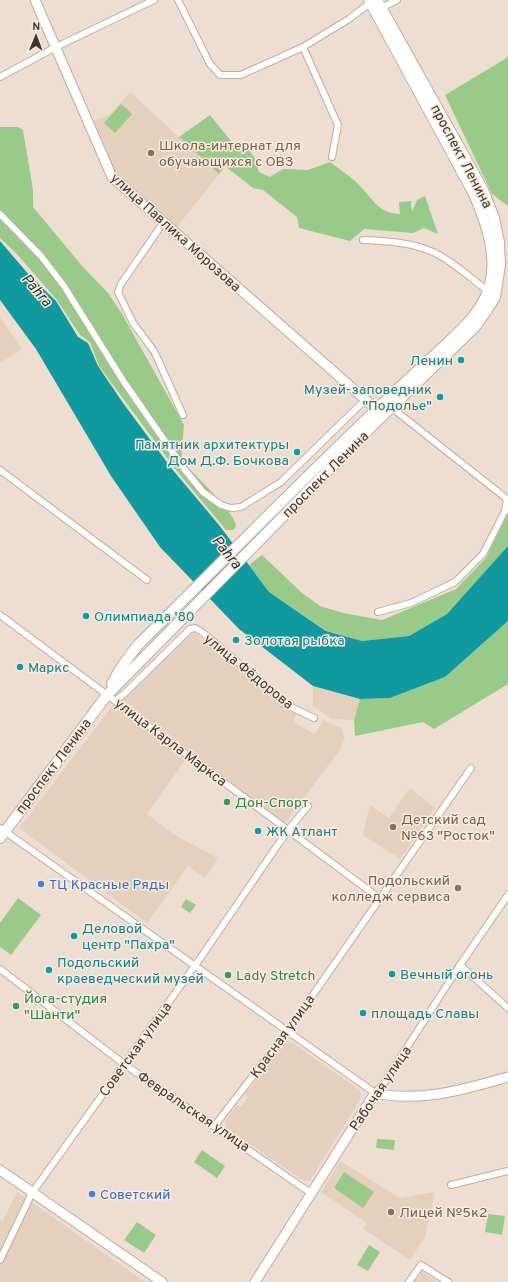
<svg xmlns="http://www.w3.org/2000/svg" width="508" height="1282" font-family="Overpass,sans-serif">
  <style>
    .built { fill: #e5d0bd }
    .green { fill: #9aca89 }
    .water { fill: #10999f }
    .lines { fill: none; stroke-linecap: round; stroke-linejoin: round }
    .street-casing { stroke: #bbad9f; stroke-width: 8 }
    .secondary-casing { stroke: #bbad9f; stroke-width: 11 }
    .primary-casing { stroke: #bbad9f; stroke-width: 12 }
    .street { stroke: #fff; stroke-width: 6 }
    .secondary { stroke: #fff; stroke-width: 9 }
    .primary { stroke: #fff; stroke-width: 10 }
    .education-dot { fill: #8d6e63; stroke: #fbecde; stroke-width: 1.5 }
    .culture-dot { fill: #0f9aa8; stroke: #fbecde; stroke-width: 1.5 }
    .leisure-dot { fill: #2e9e5b; stroke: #fbecde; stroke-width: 1.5 }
    .shop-dot { fill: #3f7fe0; stroke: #fbecde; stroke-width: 1.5 }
    .labels { text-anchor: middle; stroke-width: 3; stroke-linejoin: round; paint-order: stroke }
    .education-label { font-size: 14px; fill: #785e54; stroke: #fbecde; text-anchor: start }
    .street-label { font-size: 14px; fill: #3d3731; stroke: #fbecde }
    .culture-label { font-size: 14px; fill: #0d838f; stroke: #fbecde; text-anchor: start }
    .leisure-label { font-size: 14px; fill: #27864d; stroke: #fbecde; text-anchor: start }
    .shop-label { font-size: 14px; fill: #366cbe; stroke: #fbecde; text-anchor: start }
    .water-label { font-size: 15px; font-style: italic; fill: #152f30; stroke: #fbecde }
  </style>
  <rect width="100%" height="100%" fill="#eeded1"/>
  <g class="built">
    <polygon points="130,92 219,174 177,227 123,180 113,169 93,121 109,115"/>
    <polygon points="0,317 22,349 0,363"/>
    <polygon points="193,632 297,714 294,719 296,724 315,734 323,720 341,728 345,738 339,751 285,823 123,700"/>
    <polygon points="313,686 360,699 354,720 332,719 313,706"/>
    <polygon points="114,704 186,759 147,814 175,835 218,858 205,878 188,866 147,923 19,828"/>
    <polygon points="410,788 435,808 400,859 363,835 370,805 389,818"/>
    <polygon points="291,1042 360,1090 361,1094 360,1100 310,1181 304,1181 226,1128 225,1121 237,1105 241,1107 248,1097 245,1094 285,1043"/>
    <polygon points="340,1161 400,1198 435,1192 425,1237 410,1260 363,1229 367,1223 321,1192"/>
    <polygon points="17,1192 145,1282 0,1282 0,1220 3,1221"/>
    <polygon points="422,1271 427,1275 438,1282 414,1282"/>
  </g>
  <g class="green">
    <polygon points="508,56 508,206 492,194 445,95 505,59"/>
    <polygon points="121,104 132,114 115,133 104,123"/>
    <path d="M210 115 239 151 249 150 254 157 259 172 270 177 283 169 308 170 330 162C340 170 352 177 360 186 374 200 378 213 400 214L399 202 411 201 412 212 417 200 425 196 438 234 424 228 413 233 364 229 350 241 299 228 297 217 263 190 253 188 225 166 219 174 179 137Z"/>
    <path d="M0 127H18L23 130 33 190V207L83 267 108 293 122 314 184 425 181 461C193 473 234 511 236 526L233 530H226L176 470 99 366 90 342 80 335 57 300 16 253 0 238Z"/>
    <polygon points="508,513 508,546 503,552 447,614 409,636 362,641 327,631 269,592 249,565 262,555 302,593 320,606 343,613 382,620 456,589 486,558"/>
    <polygon points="508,621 508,684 434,729 423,722 355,736 354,720 360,699 390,698 445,677"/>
    <polygon points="18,898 41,915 11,955 0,947 0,923"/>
    <polygon points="186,899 196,905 190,913 181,907"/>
    <polygon points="377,1139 395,1140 394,1150 376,1148"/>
    <polygon points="202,1150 225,1166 217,1178 194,1162"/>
    <polygon points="344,1172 374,1192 363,1208 334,1188"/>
    <polygon points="488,1214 505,1216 502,1235 485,1232"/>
    <polygon points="137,1222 156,1235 144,1253 124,1240"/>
    <polygon points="369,1245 380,1252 368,1271 357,1265"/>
  </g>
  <polygon class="water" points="0,241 30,276 56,301 78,337 88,343 98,366 123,403 172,469 219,525 269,592 326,631 362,641 409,636 447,614 508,546 508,621 445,677 390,698 360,699 313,686 239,629 160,547 111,476 36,349 0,300"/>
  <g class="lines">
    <defs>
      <g id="street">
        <polyline points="178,0 210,64 220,75 241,75 303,47 349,19 370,3"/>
        <polyline points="381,8 397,0"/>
        <polyline points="303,47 338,125 332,157"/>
        <polyline points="0,77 56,47 154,0"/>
        <polyline points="0,214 41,256 64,286 124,382 185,470 203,492 221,505 231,508 241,507 281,482 366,399"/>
        <polyline points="163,223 121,284 118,292 133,323 154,351 183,415"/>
        <path d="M363 240C386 241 411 242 433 252 453 261 470 278 488 291"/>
        <polyline points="0,470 147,580"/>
        <polyline points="378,612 411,603 455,582 483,554 505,511 507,499 392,408"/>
        <polyline points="0,615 379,898"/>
        <polyline points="116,700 123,695 190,629 195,628 202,632 291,707 314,718"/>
        <polyline points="0,828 375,1093 384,1083 460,965 508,895"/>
        <polyline points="460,965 508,1008"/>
        <polyline points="0,969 124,1064 312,1194"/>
        <polyline points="215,1125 287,1032 471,768"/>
        <polyline points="451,1185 508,1171"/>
        <polyline points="0,1260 32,1193 199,960 288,830 308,806"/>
        <polyline points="409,1282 421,1265 448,1282"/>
      </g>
      <g id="secondary">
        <polyline points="35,0 112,177 382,414"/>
        <polyline points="0,1170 162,1282"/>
        <path d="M255 1282 375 1093C421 1103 465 1089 508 1077"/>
      </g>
      <g id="primary">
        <path d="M112 684 120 669 137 646C217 567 296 486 378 408 397 390 417 371 437 353 455 335 476 319 486 296 501 263 487 224 474 194L369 0"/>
        <polyline points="0,838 107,695 375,423 474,328 487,310 495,297 500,265 499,242 494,218 483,190 377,0"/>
      </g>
    </defs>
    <use href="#street" class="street-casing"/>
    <use href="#secondary" class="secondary-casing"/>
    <use href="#primary" class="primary-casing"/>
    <use href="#street" class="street"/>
    <use href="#secondary" class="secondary"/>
    <use href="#primary" class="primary"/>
  </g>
  <g class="education-dot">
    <circle cx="151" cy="153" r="4"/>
    <circle cx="393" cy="827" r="4"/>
    <circle cx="458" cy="888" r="4"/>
    <circle cx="391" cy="1212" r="4"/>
  </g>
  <g class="culture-dot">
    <circle cx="461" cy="360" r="4"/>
    <circle cx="440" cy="397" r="4"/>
    <circle cx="297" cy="452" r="4"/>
    <circle cx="86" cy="616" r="4"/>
    <circle cx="236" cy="640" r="4"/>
    <circle cx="20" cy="667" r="4"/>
    <circle cx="258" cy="831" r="4"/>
    <circle cx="74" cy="936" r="4"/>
    <circle cx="49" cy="970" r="4"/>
    <circle cx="392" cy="974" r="4"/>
    <circle cx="363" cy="1013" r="4"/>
  </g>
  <g class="leisure-dot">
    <circle cx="227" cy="802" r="4"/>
    <circle cx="228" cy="975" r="4"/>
    <circle cx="16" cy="1006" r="4"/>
  </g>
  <g class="shop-dot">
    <circle cx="41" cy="884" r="4"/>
    <circle cx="92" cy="1194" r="4"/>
  </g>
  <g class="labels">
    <g class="education-label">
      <text x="159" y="150">Школа-интернат для<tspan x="159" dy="16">обучающихся с ОВЗ</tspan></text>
      <text x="401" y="824">Детский сад<tspan x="401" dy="16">№63 "Росток"</tspan></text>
      <text x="450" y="885" text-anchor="end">Подольский<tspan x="450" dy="16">колледж сервиса</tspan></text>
      <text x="399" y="1217">Лицей №5к2</text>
    </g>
    <g class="street-label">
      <text transform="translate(462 156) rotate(62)" y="5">проспект Ленина</text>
      <text transform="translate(176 232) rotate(42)" y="5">улица Павлика Морозова</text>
      <text transform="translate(325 474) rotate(-45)" y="5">проспект Ленина</text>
      <text transform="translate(249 671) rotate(39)" y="5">улица Фёдорова</text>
      <text transform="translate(171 742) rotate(37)" y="5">улица Карла Маркса</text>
      <text transform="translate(53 766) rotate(-53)" y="5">проспект Ленина</text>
      <text transform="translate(282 1036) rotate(-54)" y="5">Красная улица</text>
      <text transform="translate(135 1049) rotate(-54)" y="5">Советская улица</text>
      <text transform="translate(380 1088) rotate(-56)" y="5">Рабочая улица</text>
      <text transform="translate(194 1111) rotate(34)" y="5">Февральская улица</text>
    </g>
    <g class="culture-label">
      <text x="453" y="365" text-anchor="end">Ленин</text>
      <text x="432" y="394" text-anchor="end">Музей-заповедник<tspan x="432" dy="16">"Подолье"</tspan></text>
      <text x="289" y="449" text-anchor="end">Памятник архитектуры<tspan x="289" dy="16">Дом Д.Ф. Бочкова</tspan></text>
      <text x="94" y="621">Олимпиада '80</text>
      <text x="244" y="645">Золотая рыбка</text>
      <text x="28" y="672">Маркс</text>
      <text x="266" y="836">ЖК Атлант</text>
      <text x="82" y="933">Деловой<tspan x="82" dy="16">центр "Пахра"</tspan></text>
      <text x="57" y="967">Подольский<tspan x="57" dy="16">краеведческий музей</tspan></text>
      <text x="400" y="979">Вечный огонь</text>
      <text x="371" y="1018">площадь Славы</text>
    </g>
    <g class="leisure-label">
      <text x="235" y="807">Дон-Спорт</text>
      <text x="236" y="980">Lady Stretch</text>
      <text x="24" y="1003">Йога-студия<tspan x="24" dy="16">"Шанти"</tspan></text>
    </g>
    <g class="shop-label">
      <text x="49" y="889">ТЦ Красные Ряды</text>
      <text x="100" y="1199">Советский</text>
    </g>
    <g class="water-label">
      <text transform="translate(37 290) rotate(49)" y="5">Pahra</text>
      <text transform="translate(227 552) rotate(51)" y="5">Pahra</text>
    </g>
  </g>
  <g transform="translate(36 36) rotate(1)" stroke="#fbecde" stroke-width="3" paint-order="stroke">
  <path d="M0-3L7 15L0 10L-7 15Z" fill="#3d3731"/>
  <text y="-6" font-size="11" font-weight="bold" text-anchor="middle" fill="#3d3731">N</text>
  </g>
</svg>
